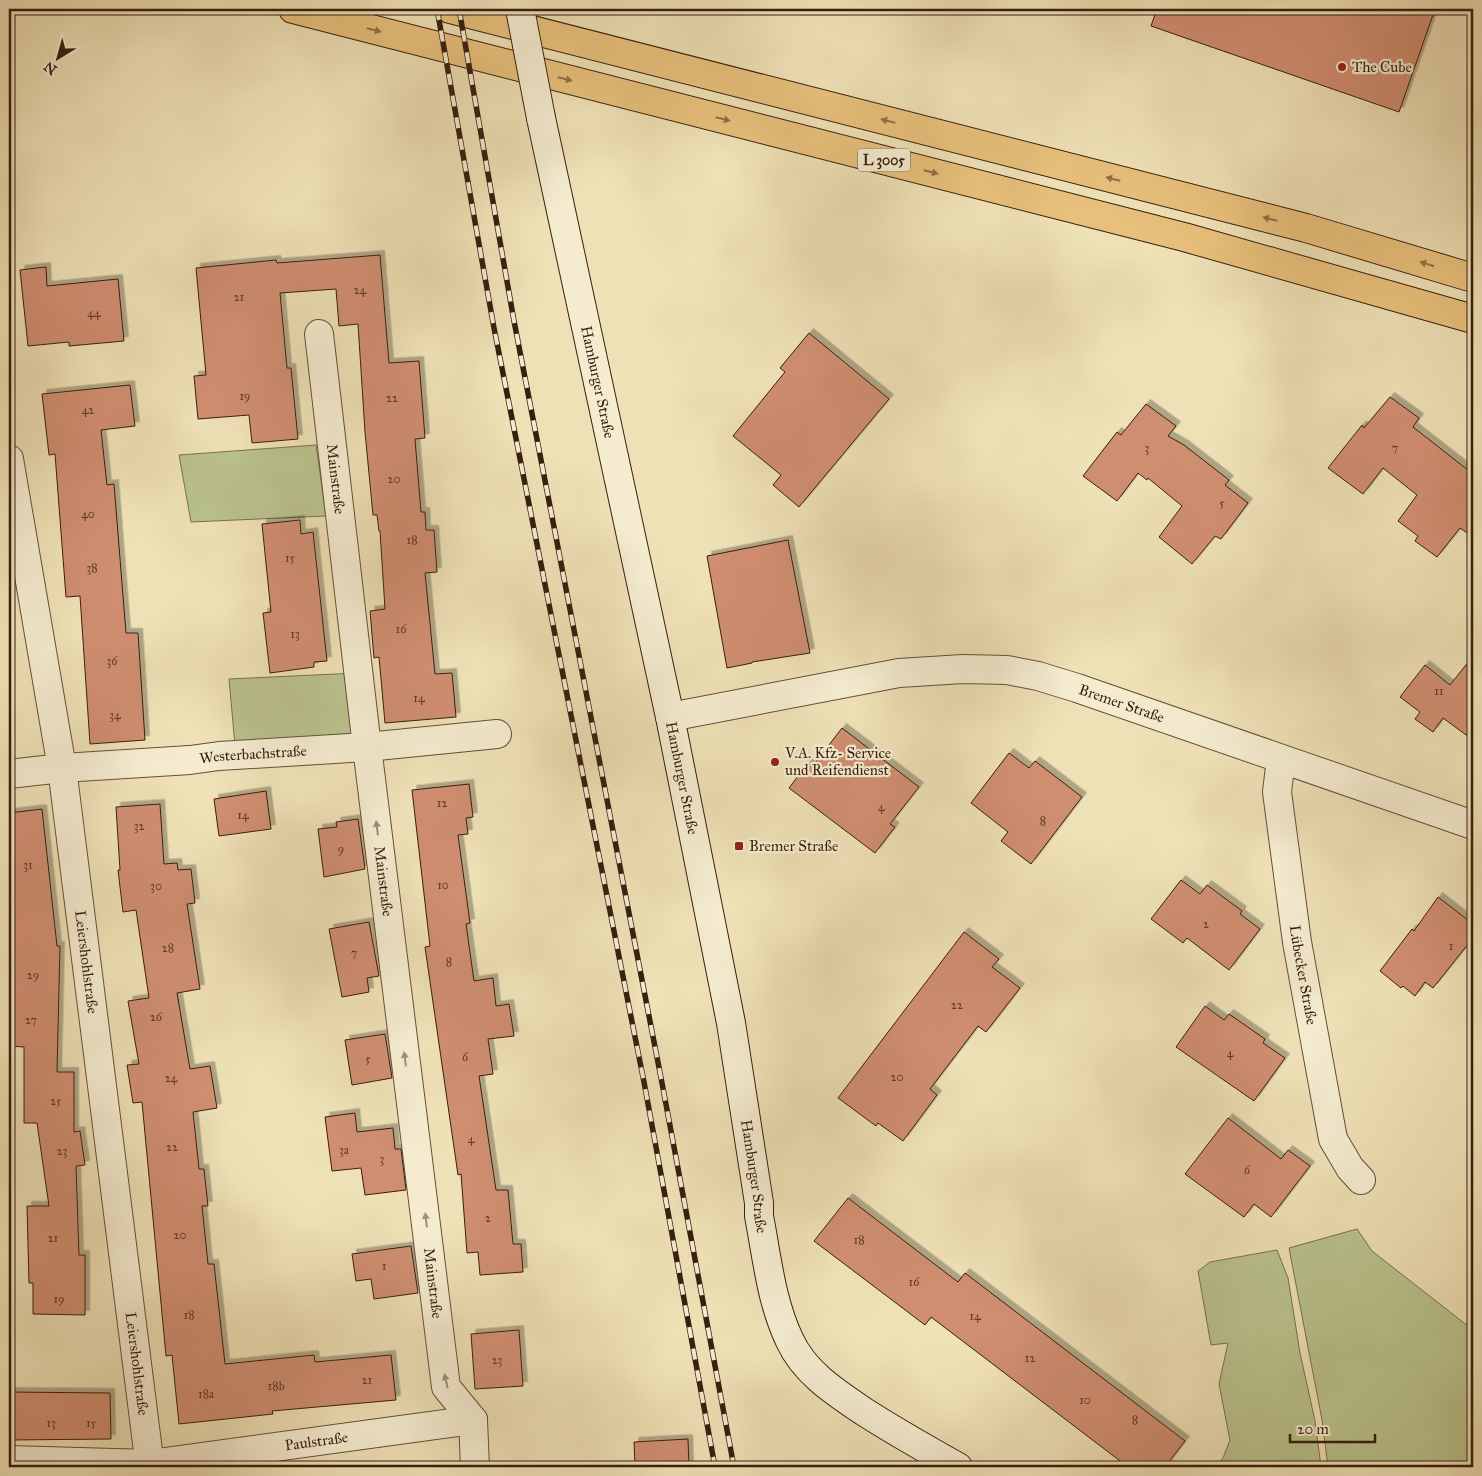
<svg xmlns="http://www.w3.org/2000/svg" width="1482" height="1476" font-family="'IM FELL Great Primer',serif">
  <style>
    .green { fill: #bac28d; stroke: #78704e }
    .building { fill: #d08e71; stroke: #371e0f; filter: url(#shadow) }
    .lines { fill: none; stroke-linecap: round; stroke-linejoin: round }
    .street-casing { stroke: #654f39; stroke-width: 30 }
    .secondary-casing { stroke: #371e0f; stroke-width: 30 }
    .highway-casing { stroke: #371e0f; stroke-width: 30 }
    .street { stroke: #f5ecd0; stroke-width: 28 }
    .secondary { stroke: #f5ecd0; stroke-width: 28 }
    .highway { stroke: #e8c07b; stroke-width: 28 }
    .rail-casing { stroke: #371e0f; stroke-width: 5.5 }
    .rail { stroke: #f5ecd0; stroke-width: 4; stroke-dasharray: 11; stroke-linecap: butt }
    .secondary-bridge-casing { stroke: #371e0f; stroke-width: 30; stroke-linecap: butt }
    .secondary-bridge { stroke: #f5ecd0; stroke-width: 28 }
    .oneway { fill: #906f45 }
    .oneway2 { fill: #a08f79 }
    .poi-dot { fill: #8f2418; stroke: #f5ecd0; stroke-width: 2 }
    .labels { text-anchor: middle; stroke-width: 4.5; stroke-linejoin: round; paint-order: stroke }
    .number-label { font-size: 12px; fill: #5d3a28 }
    .shield { fill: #f5ecd0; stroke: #705c49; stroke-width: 1 }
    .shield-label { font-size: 14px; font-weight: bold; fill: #371e0f }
    .poi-label { font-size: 15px; fill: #371e0f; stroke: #f5ecd0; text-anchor: start }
    .street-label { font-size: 15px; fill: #371e0f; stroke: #f5ecd0 }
  </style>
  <defs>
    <filter id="shadow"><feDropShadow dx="4.5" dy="-4.5" stdDeviation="0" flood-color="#0004"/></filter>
  </defs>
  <rect width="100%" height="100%" fill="#efe1b6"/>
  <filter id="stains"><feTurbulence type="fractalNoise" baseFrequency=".004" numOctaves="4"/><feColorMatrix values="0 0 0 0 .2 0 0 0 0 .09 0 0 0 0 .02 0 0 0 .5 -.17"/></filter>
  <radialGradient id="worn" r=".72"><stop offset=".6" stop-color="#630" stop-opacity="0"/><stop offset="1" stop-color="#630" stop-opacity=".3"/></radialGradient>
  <g class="green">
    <polygon points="316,445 326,516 191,522 179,455"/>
    <polygon points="358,673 367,747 236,756 229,679"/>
    <polygon points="1357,1229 1372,1251 1473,1330 1473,1467 1328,1467 1322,1420 1289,1248"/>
    <polygon points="1277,1250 1288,1278 1300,1353 1315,1421 1321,1467 1215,1467 1223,1458 1230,1440 1219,1384 1228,1343 1211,1345 1198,1271 1210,1262"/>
  </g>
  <g class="building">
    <polygon points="1157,9 1435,9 1399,112 1151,26"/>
    <polygon points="380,255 389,363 419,361 425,438 415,439 421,512 425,512 426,530 434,530 437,572 425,573 435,674 452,673 456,717 385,723 379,657 374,658 370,611 385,609 380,531 379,531 377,515 373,515 365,432 358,324 339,326 336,289 280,293 287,368 291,368 298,439 252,443 249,415 198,419 194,376 206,375 196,268 276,260 277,263"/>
    <polygon points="46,267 47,286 118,279 124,341 69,346 69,342 28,346 20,270"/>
    <polygon points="809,333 889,399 799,507 773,485 781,475 733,436 785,372 780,368"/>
    <polygon points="130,385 135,426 101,430 107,485 114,484 126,633 138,633 145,740 90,744 80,596 66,597 55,454 49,455 42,394"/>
    <polygon points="1390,397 1419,418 1413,427 1473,474 1473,537 1460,528 1437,557 1415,541 1418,536 1398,521 1417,495 1383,468 1363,494 1328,468 1362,425 1364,428"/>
    <polygon points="1146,404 1176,426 1168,436 1184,445 1229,480 1225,485 1248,503 1221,539 1215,536 1192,564 1159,537 1182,506 1148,478 1147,480 1138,473 1117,501 1083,476 1117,432 1121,435"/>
    <polygon points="300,520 301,534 313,532 327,661 314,662 314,667 270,673 263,613 271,612 262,524"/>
    <polygon points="788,540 810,653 752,662 752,663 727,668 707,556"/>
    <polygon points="1473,656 1473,740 1443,718 1433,732 1415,719 1420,712 1400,697 1425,665 1450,685"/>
    <polygon points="842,728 919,787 890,824 895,827 875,853 789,788 808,763 812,767"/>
    <polygon points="1009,753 1029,768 1035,761 1082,797 1031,864 1001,841 1008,832 971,803"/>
    <polygon points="469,784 473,817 466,818 468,834 458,835 470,923 466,924 474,981 493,978 496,1006 509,1004 514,1036 488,1039 493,1074 479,1076 496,1190 508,1190 513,1244 521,1244 523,1272 480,1275 478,1252 467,1253 461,1174 458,1175 425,947 430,946 412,790"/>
    <polygon points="266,791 271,829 219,836 214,799"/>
    <polygon points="160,804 164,864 177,863 178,870 191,869 195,903 187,904 200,989 177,993 190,1069 210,1066 217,1108 193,1112 199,1169 204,1169 208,1206 202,1206 208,1264 214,1264 225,1364 314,1355 315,1362 391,1355 396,1400 272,1411 273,1414 179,1424 172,1355 166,1356 142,1102 133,1103 127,1065 139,1064 128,1001 149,998 136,910 123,912 118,870 120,870 116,807"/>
    <polygon points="42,809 57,946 60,946 57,1072 74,1072 74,1132 80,1131 85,1165 76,1166 79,1255 85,1255 85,1315 33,1314 33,1283 29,1283 27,1206 49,1206 37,1123 24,1123 24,1047 9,1046 9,813"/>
    <polygon points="358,819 365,869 324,877 318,829 337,827 336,822"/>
    <polygon points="1181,880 1200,894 1207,885 1242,911 1240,914 1260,929 1229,970 1187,938 1183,943 1151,919"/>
    <polygon points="1438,897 1473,924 1473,938 1433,988 1425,982 1415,996 1403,986 1401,988 1380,971 1412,929 1414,931"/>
    <polygon points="369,922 379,976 367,978 369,992 342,997 329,929"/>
    <polygon points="964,932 999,959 992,967 1020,988 986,1032 978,1026 930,1089 937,1095 903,1141 878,1123 876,1126 838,1098"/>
    <polygon points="1205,1006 1224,1020 1229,1014 1265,1039 1263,1043 1285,1058 1254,1101 1176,1047"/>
    <polygon points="385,1034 392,1078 352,1085 345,1040"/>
    <polygon points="355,1113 357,1132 393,1128 395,1149 401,1149 406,1190 365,1195 361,1168 332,1171 325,1117"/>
    <polygon points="1228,1118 1281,1159 1288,1150 1310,1166 1271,1217 1254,1204 1244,1217 1185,1174"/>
    <polygon points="848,1198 958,1282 965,1273 1185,1441 1165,1467 1128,1467 931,1317 925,1325 814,1241"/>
    <polygon points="411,1246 418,1293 374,1299 371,1279 356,1281 352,1254"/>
    <polygon points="519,1330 523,1386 475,1389 471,1334"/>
    <polygon points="9,1392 110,1393 111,1439 9,1440"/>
    <polygon points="688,1439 689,1467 635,1467 634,1442"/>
  </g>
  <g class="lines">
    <defs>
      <g id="street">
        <path id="s1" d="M319 334 367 747 446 1387 473 1420"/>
        <path id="s2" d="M9 459 62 768 150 1467"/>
        <path id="s3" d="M670 717 899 673 963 669 1007 670 1038 676 1077 688 1473 825"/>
        <path id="s4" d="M1281 759 1277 792 1297 942 1333 1139 1350 1168 1361 1180"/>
        <path id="s5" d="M9 774 62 768 190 760 219 756 367 747 497 734"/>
        <polyline points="473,1420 475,1467"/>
        <path id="s6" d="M9 1460 150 1464 473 1420"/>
      </g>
      <g id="secondary">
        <path id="s7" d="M541 118 670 717 731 1023 759 1203V1216C767 1257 771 1302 790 1341 805 1373 835 1392 863 1411 894 1431 926 1449 958 1467"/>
      </g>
      <g id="highway">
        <polyline points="293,9 1184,237 1473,319"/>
        <polyline points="450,9 1306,228 1473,278"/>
      </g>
    </defs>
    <use href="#street" class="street-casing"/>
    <use href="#secondary" class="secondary-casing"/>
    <use href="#highway" class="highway-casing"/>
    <use href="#street" class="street"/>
    <use href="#secondary" class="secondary"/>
    <use href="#highway" class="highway"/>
    <defs>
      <g id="rail">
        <polyline points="437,9 494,328 644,1082 715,1467"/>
        <polyline points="459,9 514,321 662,1083 734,1467"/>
      </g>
    </defs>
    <use href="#rail" class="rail-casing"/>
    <use href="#rail" class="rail"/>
    <defs>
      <polyline id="secondary-bridge" points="520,9 541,118"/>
    </defs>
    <use href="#secondary-bridge" class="secondary-bridge-casing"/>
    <use href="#secondary-bridge" class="secondary-bridge"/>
  </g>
  <defs><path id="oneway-solid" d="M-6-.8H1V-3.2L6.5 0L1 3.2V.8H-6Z" transform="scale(1.25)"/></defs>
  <g class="oneway">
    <use href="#oneway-solid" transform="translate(374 30) rotate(14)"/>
    <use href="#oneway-solid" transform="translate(565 79) rotate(14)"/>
    <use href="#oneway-solid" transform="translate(723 119) rotate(14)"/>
    <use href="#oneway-solid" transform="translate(888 121) rotate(-166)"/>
    <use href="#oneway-solid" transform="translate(931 172) rotate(14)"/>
    <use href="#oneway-solid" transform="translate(1113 179) rotate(-166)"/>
    <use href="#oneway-solid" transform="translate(1270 219) rotate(-166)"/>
    <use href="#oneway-solid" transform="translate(1427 264) rotate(-163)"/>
  </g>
  <g class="oneway2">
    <use href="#oneway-solid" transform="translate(377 828) rotate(-97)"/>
    <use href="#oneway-solid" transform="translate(405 1059) rotate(-97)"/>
    <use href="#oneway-solid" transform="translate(426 1220) rotate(-97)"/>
    <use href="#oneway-solid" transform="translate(446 1381) rotate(-103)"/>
  </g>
  <g class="poi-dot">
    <circle cx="1342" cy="67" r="5"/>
    <circle cx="775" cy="762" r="5"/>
    <rect x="734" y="841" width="10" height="10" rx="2.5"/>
  </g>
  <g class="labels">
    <g class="number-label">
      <text x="360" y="294">24</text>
      <text x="239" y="301">21</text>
      <text x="94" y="317">44</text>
      <text x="245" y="400">19</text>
      <text x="392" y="402">22</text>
      <text x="88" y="414">42</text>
      <text x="1147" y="452">3</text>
      <text x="1395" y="452">7</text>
      <text x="394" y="483">20</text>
      <text x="1222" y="507">5</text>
      <text x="88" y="518">40</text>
      <text x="412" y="544">18</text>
      <text x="290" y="562">15</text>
      <text x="92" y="572">38</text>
      <text x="401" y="633">16</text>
      <text x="295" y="638">13</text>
      <text x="112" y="665">36</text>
      <text x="1439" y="695">11</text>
      <text x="419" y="702">14</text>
      <text x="115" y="719">34</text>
      <text x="442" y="807">12</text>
      <text x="881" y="811">4</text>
      <text x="243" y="819">14</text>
      <text x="1043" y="825">8</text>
      <text x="139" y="830">32</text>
      <text x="341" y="853">9</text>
      <text x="28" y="869">31</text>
      <text x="443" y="889">10</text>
      <text x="156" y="890">30</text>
      <text x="1206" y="928">2</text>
      <text x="1451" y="950">1</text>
      <text x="168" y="952">28</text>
      <text x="354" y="957">7</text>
      <text x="449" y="966">8</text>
      <text x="33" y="979">29</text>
      <text x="957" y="1009">22</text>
      <text x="156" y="1021">26</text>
      <text x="31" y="1024">27</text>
      <text x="1230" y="1057">4</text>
      <text x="465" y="1061">6</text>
      <text x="368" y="1063">5</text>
      <text x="897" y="1081">20</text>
      <text x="171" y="1082">24</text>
      <text x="56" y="1105">25</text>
      <text x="471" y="1143">4</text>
      <text x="172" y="1151">22</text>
      <text x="344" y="1154">3a</text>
      <text x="62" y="1155">23</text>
      <text x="382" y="1163">3</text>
      <text x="1247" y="1174">6</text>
      <text x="488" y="1222">2</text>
      <text x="180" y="1239">20</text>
      <text x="53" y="1242">21</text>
      <text x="859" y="1244">18</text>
      <text x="384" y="1270">1</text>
      <text x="914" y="1286">16</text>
      <text x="59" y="1303">19</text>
      <text x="189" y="1319">18</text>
      <text x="975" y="1320">14</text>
      <text x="1030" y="1362">12</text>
      <text x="497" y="1364">23</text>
      <text x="367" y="1384">21</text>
      <text x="276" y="1390">18b</text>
      <text x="206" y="1398">18a</text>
      <text x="1085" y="1404">10</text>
      <text x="1135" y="1424">8</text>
      <text x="51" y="1427">13</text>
      <text x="91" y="1427">15</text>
    </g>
    <rect class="shield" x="858" y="148.5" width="52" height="23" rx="4"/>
    <g class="shield-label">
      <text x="884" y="165">L 3005</text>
    </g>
    <g class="poi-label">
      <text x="1352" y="72">The Cube</text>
      <text x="785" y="758">V.A. Kfz- Service<tspan x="785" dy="17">und Reifendienst</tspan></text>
      <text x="749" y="851">Bremer Straße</text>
    </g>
    <g class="street-label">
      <text dy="5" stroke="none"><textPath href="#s7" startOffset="270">Hamburger Straße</textPath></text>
      <text dy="5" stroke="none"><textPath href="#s1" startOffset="146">Mainstraße</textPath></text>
      <text dy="5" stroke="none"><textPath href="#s3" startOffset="461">Bremer Straße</textPath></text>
      <text dy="5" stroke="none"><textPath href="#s5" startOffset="245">Westerbachstraße</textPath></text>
      <text dy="5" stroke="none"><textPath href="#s7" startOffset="675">Hamburger Straße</textPath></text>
      <text dy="5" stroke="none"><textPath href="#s1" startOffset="551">Mainstraße</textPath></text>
      <text dy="5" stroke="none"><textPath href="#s2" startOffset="509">Leiershohlstraße</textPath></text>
      <text dy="5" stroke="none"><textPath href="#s4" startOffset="218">Lübecker Straße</textPath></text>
      <text dy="5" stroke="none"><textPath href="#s7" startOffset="1080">Hamburger Straße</textPath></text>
      <text dy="5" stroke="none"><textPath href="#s1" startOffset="956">Mainstraße</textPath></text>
      <text dy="5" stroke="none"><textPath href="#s2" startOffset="914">Leiershohlstraße</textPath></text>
      <text dy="5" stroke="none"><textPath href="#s6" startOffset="309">Paulstraße</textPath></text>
    </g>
  </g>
  <rect width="1482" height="1476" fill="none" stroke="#efe1b6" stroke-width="30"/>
  <rect x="10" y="10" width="1462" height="1456" fill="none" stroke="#371e0f" stroke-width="2.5"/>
  <rect x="15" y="15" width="1452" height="1446" fill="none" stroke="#371e0f"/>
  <g transform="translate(58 58) rotate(217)" stroke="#f5ecd0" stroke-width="4" paint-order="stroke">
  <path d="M0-4L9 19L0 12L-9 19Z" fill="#371e0f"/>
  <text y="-8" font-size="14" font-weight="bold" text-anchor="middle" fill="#371e0f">N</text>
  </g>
  <path d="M1290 1434v8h85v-8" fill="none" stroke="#371e0f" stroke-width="2.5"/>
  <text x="1297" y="1434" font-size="15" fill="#371e0f" stroke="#f5ecd0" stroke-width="4" paint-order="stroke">20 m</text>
  <rect width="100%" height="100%" filter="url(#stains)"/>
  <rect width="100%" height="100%" fill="url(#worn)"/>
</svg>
